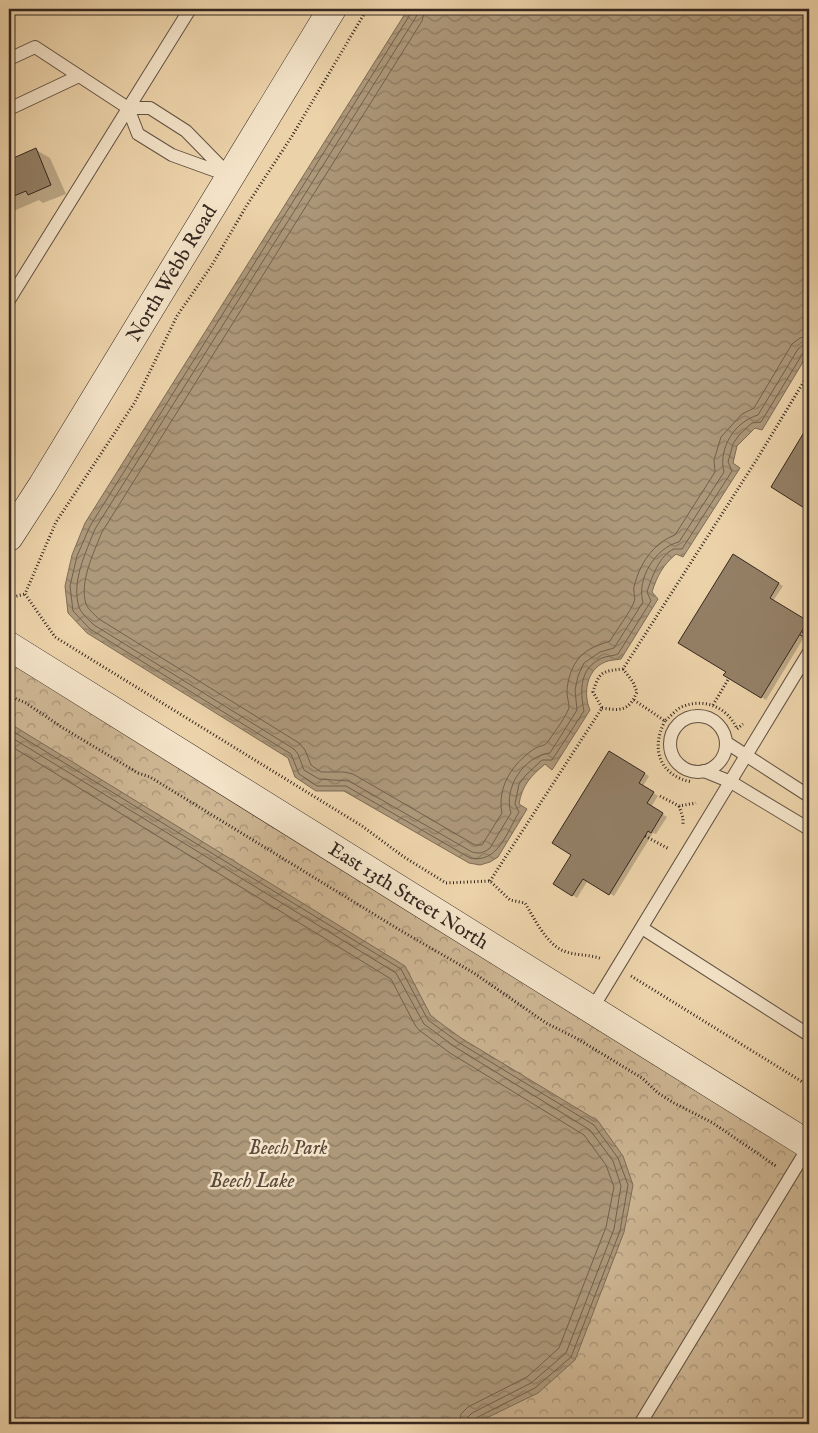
<svg xmlns="http://www.w3.org/2000/svg" width="818" height="1433" font-family="'IM FELL English',serif">
  <style>
    .park { fill: url(#park-crowns); stroke: #806e58 }
    .water { fill: url(#water-waves); stroke: #7d6b56 }
    .shadow { fill: #0003 }
    .lines { fill: none; stroke-linecap: round; stroke-linejoin: round }
    .shore { stroke: #70604c; stroke-width: 1 }
    .building { fill: #948067; stroke: #34271f }
    .service-casing { stroke: #625242; stroke-width: 14 }
    .secondary-casing { stroke: #34271f; stroke-width: 29 }
    .path { stroke: #34271f; stroke-width: 3; stroke-dasharray: 1 2.5; stroke-linecap: butt }
    .service { stroke: #f3e2c7; stroke-width: 12 }
    .secondary { stroke: #f3e2c7; stroke-width: 28 }
    .labels { text-anchor: middle; stroke-width: 5; stroke-linejoin: round; paint-order: stroke }
    .street-label { font-size: 20px; fill: #34271f; stroke: #f3e2c7 }
    .park-label { font-size: 20px; font-style: italic; fill: #5a4a3c; stroke: #f3e2c7 }
    .water-label { font-size: 21px; font-style: italic; fill: #58493a; stroke: #f3e2c7 }
  </style>
  <defs>
    <pattern id="park-crowns" width="20" height="18" patternUnits="userSpaceOnUse" patternTransform="scale(1.25)"><rect width="20" height="18" fill="#cdb592"/><path d="M2 6a3 3 0 1 1 6 0M12 15a3 3 0 1 1 6 0" fill="none" stroke="#a79377"/></pattern>
    <pattern id="water-waves" width="16" height="10" patternUnits="userSpaceOnUse" patternTransform="scale(1.25)"><rect width="16" height="10" fill="#ad987a"/><path d="M0 5q4-4 8 0t8 0" fill="none" stroke="#8e7c63"/></pattern>
  </defs>
  <rect width="100%" height="100%" fill="#ecd2a9"/>
  <filter id="stains"><feTurbulence type="fractalNoise" baseFrequency=".004" numOctaves="4"/><feColorMatrix values="0 0 0 0 .2 0 0 0 0 .09 0 0 0 0 .02 0 0 0 .5 -.17"/></filter>
  <radialGradient id="worn" r=".72"><stop offset=".6" stop-color="#630" stop-opacity="0"/><stop offset="1" stop-color="#630" stop-opacity=".3"/></radialGradient>
  <polygon class="park" points="9,646 809,1145 809,1424 9,1424"/>
  <g class="water">
    <path d="M408 9H809V352L762 430 755 428 737 446 733 463 740 468 683 557 676 554C663 565 657 576 652 592L658 599 621 659C616 660 609 660 605 662 586 670 583 694 590 710L552 770 545 764C531 776 522 785 519 804L527 809 498 857 490 862 480 865 469 863 344 791H316L295 777 288 758 87 633 68 613 65 586 72 555 85 523Z"/>
    <polygon points="9,723 405,966 431,1016 461,1038 598,1121 623,1156 633,1185 624,1232 575,1360 538,1393 474,1424 9,1424"/>
  </g>
  <g class="shadow">
    <polygon points="9,9 24,9 9,15"/>
    <polygon points="36,150 50,158 66,194 43,203 39,200 9,213 9,161"/>
    <polygon points="809,427 809,510 772,487"/>
    <polygon points="733,556 783,586 773,601 809,623 809,629 766,700 725,675 727,671"/>
    <polygon points="609,753 649,776 643,786 658,796 651,807 667,817 656,834 653,833 614,896 588,880 577,898 555,884 573,854"/>
  </g>
  <g class="lines">
    <g class="shore">
      <path d="M412 9 411 13 90 526 77 556 70 586 73 611 90 629 291 754 299 774 317 786H346L470 858C498 864 507 832 519 812L515 804 519 784 526 775 542 760H552L584 711C580 691 579 668 602 658 607 656 613 656 618 654L651 601 647 592C651 579 660 554 674 549 676 549 679 549 682 549L732 471 728 462 733 444 739 435 752 423 761 422 803 353 809 350"/>
      <path d="M418 9 416 17 95 529C86 552 71 582 79 607 81 613 89 620 94 625L294 749 298 754 304 770 319 779 349 781 472 852C479 854 484 853 490 848L511 813C503 788 524 756 550 753L577 710 575 690 578 676 584 663 600 652 614 648 643 602C636 579 656 547 679 542L724 472C718 449 734 422 758 415L798 349 803 345 809 344"/>
      <path d="M425 9 422 21 102 532C94 552 79 582 86 604 88 609 95 615 99 619L299 743 305 750 311 765 321 772H344L353 774 475 845H482L502 813C497 787 512 764 534 749 540 745 545 747 549 740 554 733 568 714 569 707 569 703 567 697 567 692 567 681 572 665 580 657 588 648 599 645 610 641 615 632 631 611 634 602 636 598 633 592 634 587 639 565 653 543 675 535L715 472 714 460 721 437 742 414 754 408 792 344 800 338 809 336"/>
      <polyline points="9,729 401,969 428,1020 458,1042 594,1125 618,1158 628,1185 620,1231 571,1357 535,1388 476,1418 473,1424"/>
      <polyline points="9,736 396,973 424,1024 455,1047 590,1130 613,1161 621,1186 614,1229 566,1353 531,1383 472,1413 468,1417 467,1424"/>
      <polyline points="9,745 391,979 415,1025 419,1030 450,1053 584,1135 606,1165 614,1187 606,1227 559,1348 527,1377 468,1407 461,1414 459,1424"/>
    </g>
  </g>
  <g class="building">
    <polygon points="36,148 51,185 28,195 26,191 9,198 9,160"/>
    <polygon points="809,424 809,511 771,487"/>
    <polygon points="733,554 779,583 770,598 808,621 761,698 723,675 726,672 678,643"/>
    <polygon points="609,751 645,773 639,783 654,792 647,803 663,813 651,833 648,831 609,895 583,879 572,896 553,884 571,855 552,843"/>
  </g>
  <g class="lines">
    <defs>
      <g id="service">
        <polyline points="9,59 35,47 128,108"/>
        <polygon points="128,108 150,108 186,131 230,176 172,155 138,134"/>
        <polyline points="9,109 79,76"/>
        <polyline points="9,300 190,9"/>
        <circle cx="698" cy="744" r="28"/>
        <polyline points="727,743 809,796"/>
        <polyline points="704,771 731,782 809,829"/>
        <polyline points="642,928 809,1035"/>
        <polyline points="592,1009 809,652"/>
        <polyline points="640,1424 809,1146"/>
      </g>
      <g id="secondary">
        <polyline points="9,537 42,486 332,9"/>
        <polyline points="9,646 809,1145"/>
      </g>
    </defs>
    <use href="#service" class="service-casing"/>
    <use href="#secondary" class="secondary-casing"/>
    <g class="path">
      <path d="M367 9 292 136 247 205 212 265 177 316 135 402 56 522 25 594 55 637 362 826 404 857 446 883 490 881 510 900 525 903C534 918 547 945 564 951 576 956 590 954 602 959"/>
      <polyline points="13,597 25,594"/>
      <polyline points="801,636 809,623"/>
      <polyline points="9,696 26,703 63,728 138,773 150,777 403,932 474,973 546,1023 576,1038 642,1078 658,1093 674,1103 713,1123 776,1166"/>
      <path d="M634 700 665 721C671 716 677 708 684 706 706 698 728 708 737 729L743 724"/>
      <polyline points="713,705 729,678"/>
      <path d="M602 708C621 711 629 711 637 692L633 682 623 669"/>
      <path d="M665 721C650 749 660 776 692 782"/>
      <polyline points="660,796 679,806 696,803"/>
      <polyline points="679,806 683,818 683,824"/>
      <polyline points="645,836 669,849"/>
      <path d="M490 881 602 708 593 692C599 672 602 671 623 669L757 459 809 373"/>
      <polyline points="631,976 809,1086"/>
    </g>
    <use href="#service" class="service"/>
    <use href="#secondary" class="secondary"/>
  </g>
  <g class="labels">
    <g class="street-label">
      <text transform="translate(171 273) rotate(-59)" y="7">North Webb Road</text>
      <text transform="translate(409 895) rotate(32)" y="7">East 13th Street North</text>
    </g>
    <g class="park-label">
      <text x="288" y="1154">Beech Park</text>
    </g>
    <g class="water-label">
      <text x="252" y="1187">Beech Lake</text>
    </g>
  </g>
  <rect width="818" height="1433" fill="none" stroke="#ecd2a9" stroke-width="30"/>
  <rect x="10" y="10" width="798" height="1413" fill="none" stroke="#34271f" stroke-width="2.5"/>
  <rect x="15" y="15" width="788" height="1403" fill="none" stroke="#34271f"/>
  <rect width="100%" height="100%" filter="url(#stains)"/>
  <rect width="100%" height="100%" fill="url(#worn)"/>
</svg>
